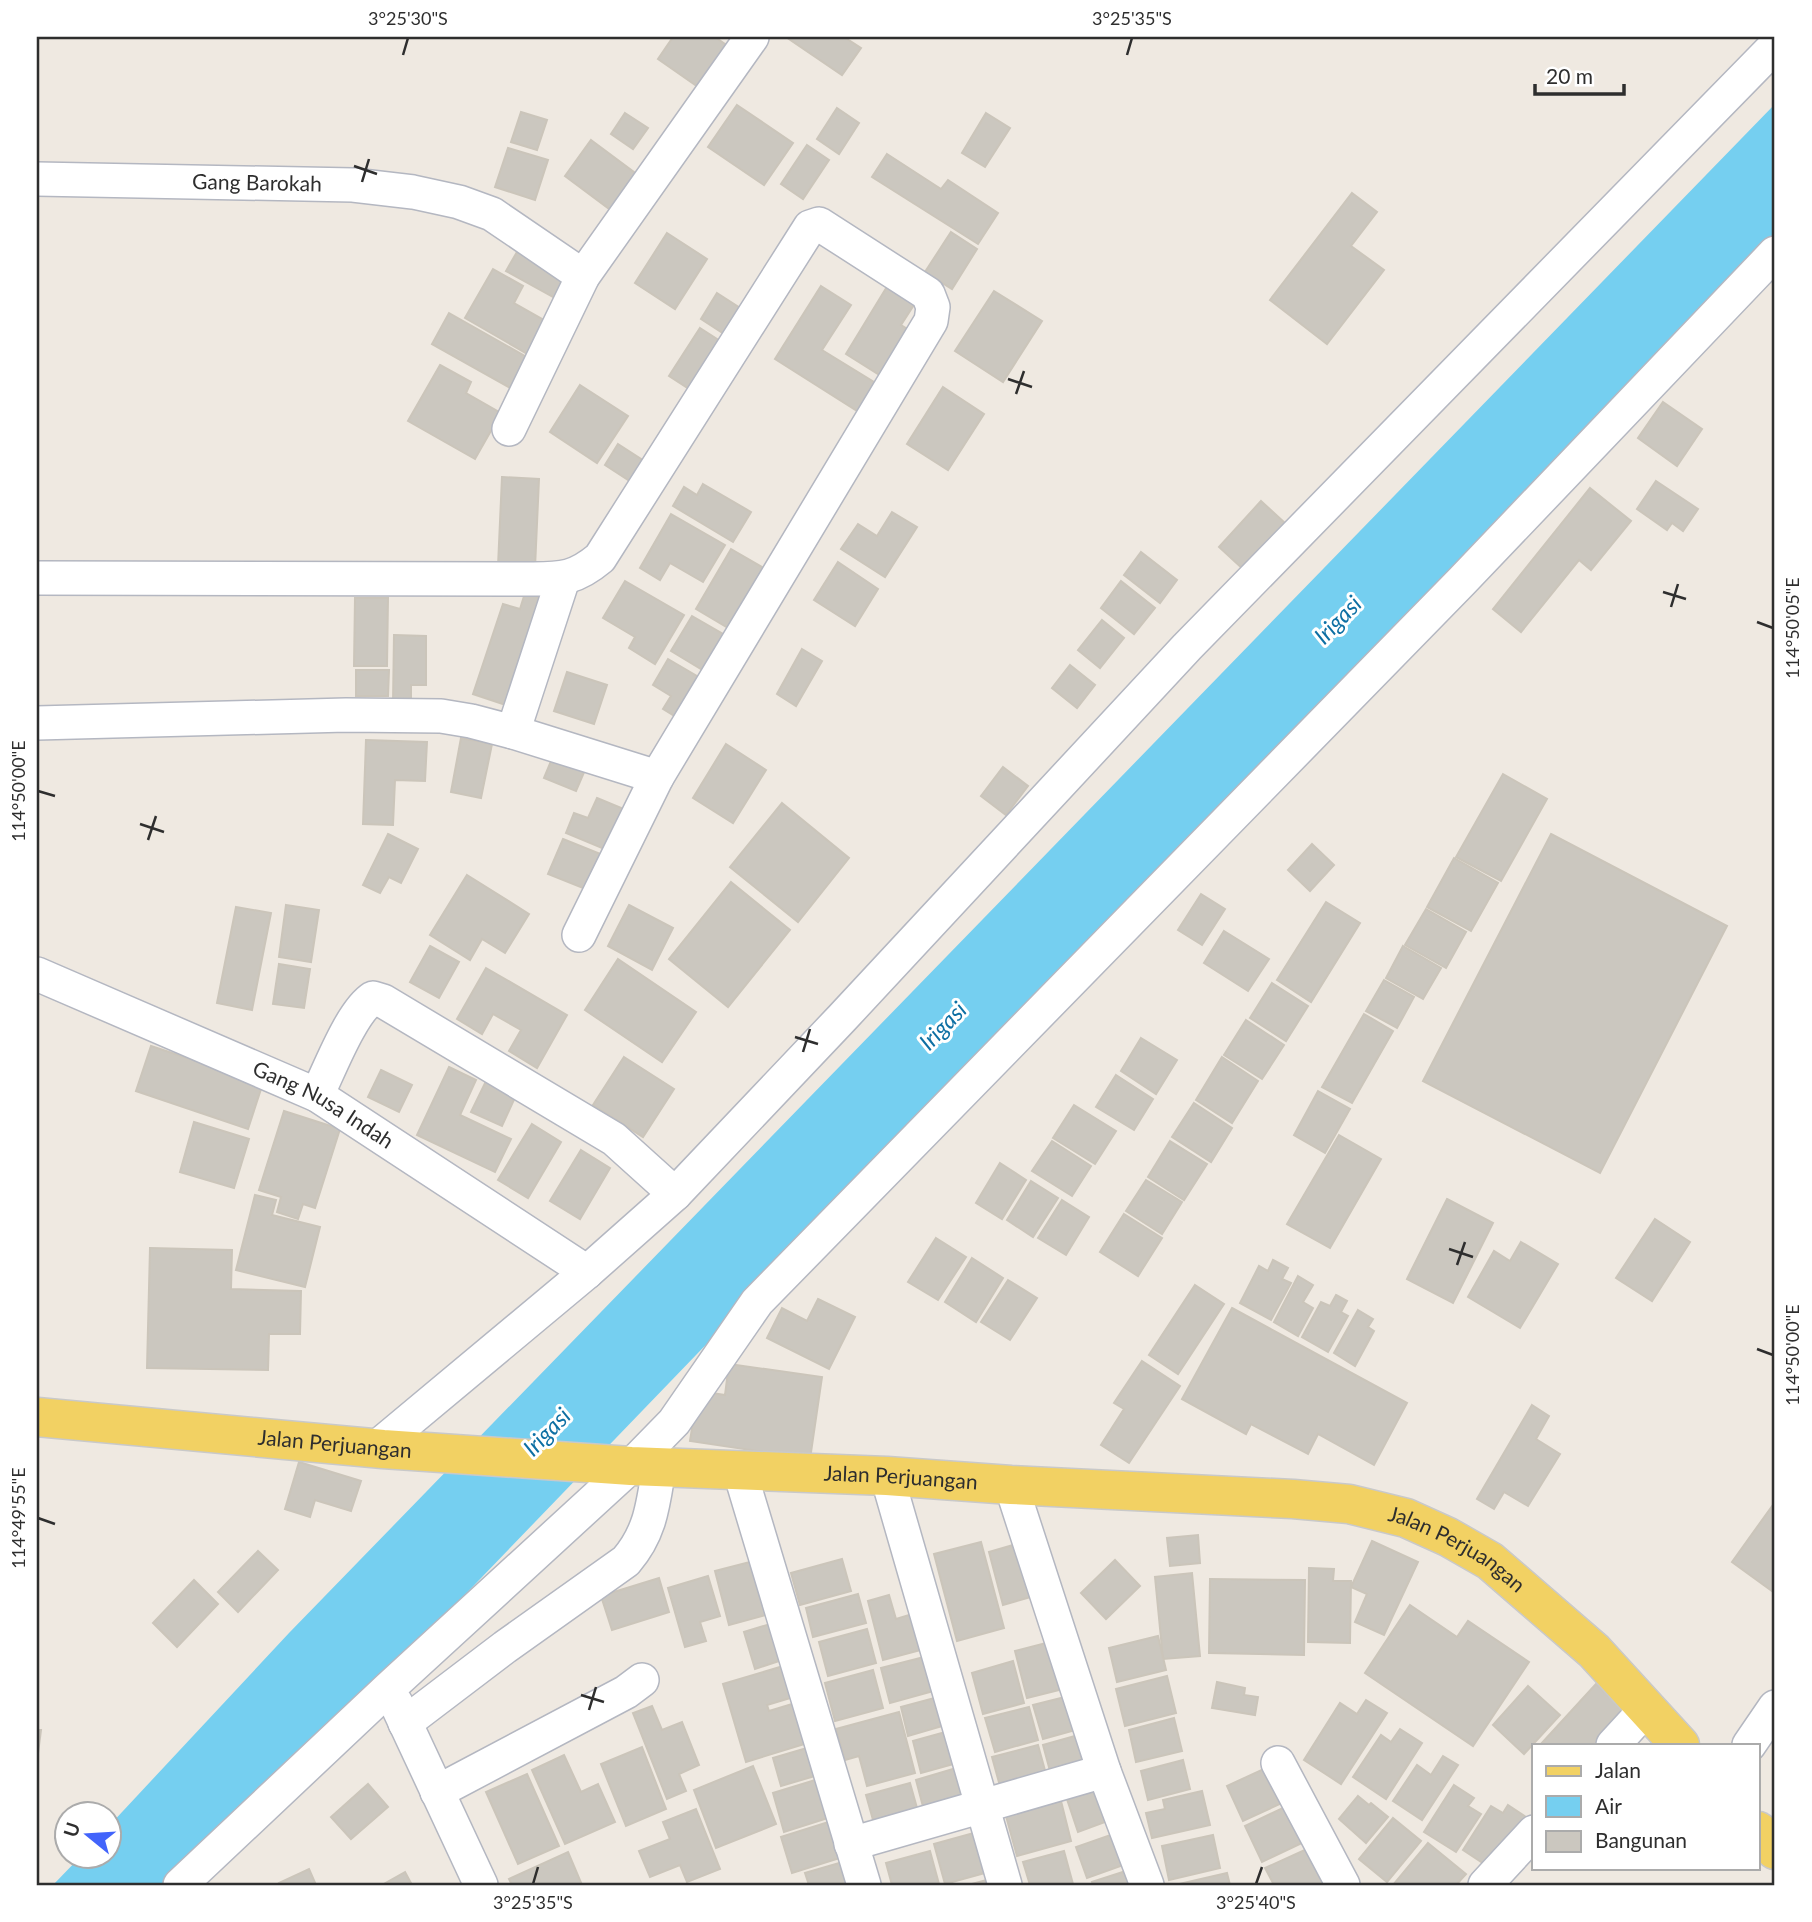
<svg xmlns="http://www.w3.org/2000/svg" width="1812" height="1922" font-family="Lato,sans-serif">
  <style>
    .water { fill: #75cff0 }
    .building { fill: #cbc7bf; stroke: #cbc5ba; stroke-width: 2 }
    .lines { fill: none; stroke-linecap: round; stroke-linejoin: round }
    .minor-casing { stroke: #b4b7c1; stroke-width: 36 }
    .major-casing { stroke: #c9c9c9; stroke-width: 41 }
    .minor { stroke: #fff; stroke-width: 33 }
    .major { stroke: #f2d163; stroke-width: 38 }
    .ticks { fill: none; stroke: #2e2e2e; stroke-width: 2.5 }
    .labels { text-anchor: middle; stroke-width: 6; stroke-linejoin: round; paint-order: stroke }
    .street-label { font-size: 21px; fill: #2e2e2e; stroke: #fff }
    .water-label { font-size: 23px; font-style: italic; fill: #0d6fa3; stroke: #fff }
    .neatline { fill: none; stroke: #2e2e2e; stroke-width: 2.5 }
    .ticks-label { font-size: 18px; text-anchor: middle; fill: #2e2e2e }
  </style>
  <rect width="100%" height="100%" fill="#efe9e1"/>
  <polygon class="water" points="1775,104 1775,236 185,1885 53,1885 81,1856 108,1856 109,1826 289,1633"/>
  <g class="building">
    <polygon points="673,37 715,37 732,49 704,91 658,59"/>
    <polygon points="786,37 844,37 861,48 842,75"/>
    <polygon points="737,105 793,143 764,185 708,147"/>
    <polygon points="837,108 859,123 839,154 817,139"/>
    <polygon points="521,112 547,120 537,150 511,142"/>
    <polygon points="625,113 648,128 633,149 611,134"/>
    <polygon points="986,113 1010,128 985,167 962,153"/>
    <polygon points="591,140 646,181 620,217 565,176"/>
    <polygon points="807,145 829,160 803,199 781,184"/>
    <polygon points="508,148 548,160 535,200 495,187"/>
    <polygon points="887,154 941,189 948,180 998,213 978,244 872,177"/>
    <polygon points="1352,193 1377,212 1351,246 1384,270 1327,344 1270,300"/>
    <polygon points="951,232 977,249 952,289 925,272"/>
    <polygon points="667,233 707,259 675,309 635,283"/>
    <polygon points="521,245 576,276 562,302 506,271"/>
    <polygon points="493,269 523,286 514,303 549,323 531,356 465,318"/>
    <polygon points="891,280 919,297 901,325 914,333 886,379 846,354"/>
    <polygon points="821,286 851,305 822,350 879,385 862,414 775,359"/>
    <polygon points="994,291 1042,321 1003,382 955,351"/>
    <polygon points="717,293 748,313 732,339 701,319"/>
    <polygon points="449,313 532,360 514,390 432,344"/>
    <polygon points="700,328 731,348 700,396 669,376"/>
    <polygon points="440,365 471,382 466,393 501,413 475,459 408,421"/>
    <polygon points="580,385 628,416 597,463 550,432"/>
    <polygon points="943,387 984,414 948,470 907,444"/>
    <polygon points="1663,402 1702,429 1677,466 1638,438"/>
    <polygon points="618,444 652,466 639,487 605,465"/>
    <polygon points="502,477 539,479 535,568 498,566"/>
    <polygon points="1656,481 1698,509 1683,531 1672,523 1667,530 1637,509"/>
    <polygon points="703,484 751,512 733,542 673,506 684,487 697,495"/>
    <polygon points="1590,488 1631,521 1591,570 1579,560 1521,632 1493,609"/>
    <polygon points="1261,501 1285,523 1243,569 1219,547"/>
    <polygon points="892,512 917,527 885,577 841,549 858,524 877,536"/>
    <polygon points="671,514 725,545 703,582 670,563 660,580 640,568"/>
    <polygon points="731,549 767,570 740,635 696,609"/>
    <polygon points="1141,552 1177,580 1160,603 1124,575"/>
    <polygon points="838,562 878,589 855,626 814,600"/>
    <polygon points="625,581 684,615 655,664 629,648 635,637 603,618"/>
    <polygon points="1121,581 1155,608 1134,634 1101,608"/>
    <polygon points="525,593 548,600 512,707 473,694 503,604 520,609"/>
    <polygon points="355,598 388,598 387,666 354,666"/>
    <polygon points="692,616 732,639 711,675 671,651"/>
    <polygon points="1102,620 1124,638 1100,668 1078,650"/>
    <polygon points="394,635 426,636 426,685 411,685 411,703 393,703"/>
    <polygon points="802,649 822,661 796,706 777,694"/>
    <polygon points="668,659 709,683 686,723 663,709 671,696 653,685"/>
    <polygon points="1070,665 1095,685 1077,708 1052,688"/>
    <polygon points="356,670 389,670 388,696 356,696"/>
    <polygon points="567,672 607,685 594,724 554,711"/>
    <polygon points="461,738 492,744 481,798 451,792"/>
    <polygon points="366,740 427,742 425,781 395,780 393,825 363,824"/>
    <polygon points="726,744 766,770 733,823 693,798"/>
    <polygon points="556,749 588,763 576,791 544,778"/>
    <polygon points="1003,767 1028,786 1006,815 981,796"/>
    <polygon points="1503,774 1547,799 1501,881 1456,857"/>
    <polygon points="597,798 631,812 614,853 566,833 574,813 588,818"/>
    <polygon points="782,803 849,858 798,922 730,867"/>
    <polygon points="388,834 418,849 401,883 389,877 380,893 363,885"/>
    <polygon points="1551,834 1727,926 1600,1173 1423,1081"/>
    <polygon points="563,839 608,857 593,892 548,874"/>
    <polygon points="1312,844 1334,865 1310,891 1288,870"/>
    <polygon points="1454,858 1498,883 1471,931 1427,907"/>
    <polygon points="467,875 529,914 505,953 482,939 470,960 430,935"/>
    <polygon points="731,882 790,930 728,1007 669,959"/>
    <polygon points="1201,894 1225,909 1202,945 1178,930"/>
    <polygon points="1326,902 1360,923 1311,1002 1277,980"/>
    <polygon points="286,905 319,910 311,962 279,957"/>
    <polygon points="629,905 673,928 652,970 608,946"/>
    <polygon points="236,907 271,913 252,1010 217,1003"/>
    <polygon points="1426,909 1466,932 1446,968 1405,945"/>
    <polygon points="1224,931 1269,959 1248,991 1204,963"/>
    <polygon points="430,946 459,962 439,998 410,982"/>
    <polygon points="1403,946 1441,968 1423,999 1386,978"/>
    <polygon points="618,959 696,1012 662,1062 585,1010"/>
    <polygon points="279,964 310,969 304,1008 273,1004"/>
    <polygon points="486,968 567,1015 537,1068 509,1051 521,1030 493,1014 482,1034 457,1019"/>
    <polygon points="1384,980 1414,997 1397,1028 1366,1011"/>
    <polygon points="1272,983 1308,1006 1286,1041 1250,1018"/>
    <polygon points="1364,1014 1393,1031 1352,1103 1322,1087"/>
    <polygon points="1246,1020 1284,1045 1262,1079 1224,1055"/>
    <polygon points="1141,1038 1177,1060 1156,1094 1121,1071"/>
    <polygon points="151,1046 263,1083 248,1129 136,1091"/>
    <polygon points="624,1057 674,1089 643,1137 593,1105"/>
    <polygon points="1222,1057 1258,1081 1232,1123 1196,1100"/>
    <polygon points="449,1067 476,1080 460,1115 511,1139 495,1172 417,1135"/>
    <polygon points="381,1070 412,1085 399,1112 368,1097"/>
    <polygon points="1116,1075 1153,1099 1134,1130 1096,1107"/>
    <polygon points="487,1079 517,1093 502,1126 471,1112"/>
    <polygon points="1318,1091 1350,1109 1325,1153 1294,1135"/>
    <polygon points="1194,1103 1232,1128 1211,1162 1172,1137"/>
    <polygon points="1074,1105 1116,1131 1095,1164 1053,1138"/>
    <polygon points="284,1111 340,1129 315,1208 303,1204 298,1219 277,1212 281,1197 259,1190"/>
    <polygon points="194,1122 249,1139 234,1188 180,1172"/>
    <polygon points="532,1124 561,1142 528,1198 498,1180"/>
    <polygon points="1339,1135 1381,1159 1330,1248 1287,1224"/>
    <polygon points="1052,1141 1091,1166 1072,1196 1032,1171"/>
    <polygon points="1170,1141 1207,1164 1184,1200 1148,1177"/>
    <polygon points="581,1150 610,1168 580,1219 550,1201"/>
    <polygon points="1000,1163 1026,1180 1002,1219 976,1203"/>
    <polygon points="1146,1180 1182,1202 1162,1234 1126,1211"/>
    <polygon points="1031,1181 1058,1198 1033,1237 1007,1220"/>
    <polygon points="255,1195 276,1200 272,1215 320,1227 305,1287 236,1270"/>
    <polygon points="1447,1199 1493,1223 1453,1303 1407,1279"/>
    <polygon points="1062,1200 1089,1217 1066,1255 1038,1238"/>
    <polygon points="1124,1214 1162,1238 1138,1276 1100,1252"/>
    <polygon points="1655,1219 1690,1242 1652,1301 1616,1278"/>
    <polygon points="936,1238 966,1257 938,1300 908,1282"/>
    <polygon points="1521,1242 1558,1264 1520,1328 1468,1297 1494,1251 1510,1261"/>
    <polygon points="150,1248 232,1250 231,1289 301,1291 300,1334 269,1334 268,1370 147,1368"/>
    <polygon points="972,1258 1003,1278 976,1322 945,1302"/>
    <polygon points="1273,1260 1288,1268 1282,1279 1291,1283 1271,1320 1240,1303 1259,1266 1268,1271"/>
    <polygon points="1298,1276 1313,1285 1303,1302 1313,1308 1298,1336 1274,1322"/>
    <polygon points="1008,1280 1037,1298 1010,1340 981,1322"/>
    <polygon points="1195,1285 1224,1304 1178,1374 1149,1355"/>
    <polygon points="1336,1295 1347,1301 1341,1312 1348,1316 1328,1352 1302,1337 1321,1302 1330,1306"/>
    <polygon points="818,1299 855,1317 829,1369 767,1338 782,1308 807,1321"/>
    <polygon points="1232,1308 1407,1403 1374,1465 1318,1434 1308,1454 1251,1424 1246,1434 1182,1399"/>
    <polygon points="1358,1310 1373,1319 1368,1327 1374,1331 1355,1366 1334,1353"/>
    <polygon points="1142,1361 1180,1386 1129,1463 1101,1445 1124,1409 1114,1403"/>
    <polygon points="729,1364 822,1377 810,1459 690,1441 698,1391 725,1395"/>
    <polygon points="1532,1405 1549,1416 1536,1439 1560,1454 1528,1506 1504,1492 1494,1509 1477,1499"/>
    <polygon points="299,1462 361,1481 351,1511 315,1500 310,1517 285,1509"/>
    <polygon points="1775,1502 1775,1586 1772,1591 1732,1562"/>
    <polygon points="1198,1535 1200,1563 1170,1566 1167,1538"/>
    <polygon points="1027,1541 1041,1594 1003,1605 989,1552"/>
    <polygon points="1372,1541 1418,1562 1384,1635 1355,1622 1367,1594 1351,1587"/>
    <polygon points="981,1542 1004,1628 957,1641 934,1554"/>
    <polygon points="258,1551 278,1570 238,1612 218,1592"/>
    <polygon points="842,1559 851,1591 800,1605 791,1573"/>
    <polygon points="1115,1560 1140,1586 1106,1619 1081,1593"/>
    <polygon points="754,1561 777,1612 729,1625 715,1571"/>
    <polygon points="1309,1568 1334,1569 1333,1581 1351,1581 1350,1643 1308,1642"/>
    <polygon points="1192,1573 1200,1656 1163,1659 1155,1577"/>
    <polygon points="708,1576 720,1616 700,1622 706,1641 685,1647 668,1588"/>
    <polygon points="659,1578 669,1612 612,1630 601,1596"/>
    <polygon points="1210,1579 1305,1580 1304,1655 1209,1653"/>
    <polygon points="194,1580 218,1604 177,1647 153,1623"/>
    <polygon points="858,1594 866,1623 813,1637 806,1608"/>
    <polygon points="889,1595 896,1619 919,1612 928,1648 883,1660 868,1601"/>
    <polygon points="1410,1605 1457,1637 1468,1621 1529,1662 1473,1746 1365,1673"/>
    <polygon points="780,1621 791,1657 755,1669 744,1632"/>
    <polygon points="867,1629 876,1663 828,1676 819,1642"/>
    <polygon points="1158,1636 1166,1670 1117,1682 1109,1648"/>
    <polygon points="1054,1641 1067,1688 1027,1698 1015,1651"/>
    <polygon points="928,1656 937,1690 890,1703 881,1668"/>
    <polygon points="1013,1661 1024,1703 983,1714 972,1673"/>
    <polygon points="790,1664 800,1695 767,1705 769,1711 802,1701 814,1741 746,1762 723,1684"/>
    <polygon points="873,1670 883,1708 835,1721 825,1683"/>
    <polygon points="1167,1676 1176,1713 1125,1726 1116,1689"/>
    <polygon points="1217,1682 1245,1688 1244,1695 1258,1697 1255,1715 1212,1708"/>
    <polygon points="1596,1684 1626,1711 1595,1745 1540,1745"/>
    <polygon points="1528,1686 1560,1715 1524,1754 1493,1725"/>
    <polygon points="1077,1694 1086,1727 1043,1739 1033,1705"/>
    <polygon points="942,1696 949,1724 908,1736 901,1707"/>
    <polygon points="1366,1700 1387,1713 1341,1784 1304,1760 1340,1703 1357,1714"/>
    <polygon points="652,1706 662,1730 682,1722 699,1765 679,1774 686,1791 667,1799 633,1713"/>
    <polygon points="1029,1707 1038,1740 995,1752 985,1718"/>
    <polygon points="899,1712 915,1773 867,1786 859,1756 845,1760 836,1729"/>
    <polygon points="1174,1718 1182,1751 1136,1762 1129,1730"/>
    <polygon points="1400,1729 1422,1743 1386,1799 1353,1777 1381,1735 1391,1742"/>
    <polygon points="37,1730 41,1730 37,1761"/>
    <polygon points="949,1731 957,1763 921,1773 913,1741"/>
    <polygon points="1089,1732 1098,1770 1053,1782 1043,1745"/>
    <polygon points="817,1745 825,1773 781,1786 773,1758"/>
    <polygon points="1038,1745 1049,1785 1003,1797 992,1757"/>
    <polygon points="642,1747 666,1809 626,1826 601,1764"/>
    <polygon points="564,1755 581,1792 598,1784 615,1822 565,1844 532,1770"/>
    <polygon points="1443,1756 1458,1765 1422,1820 1393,1801 1417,1765 1431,1775"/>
    <polygon points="1183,1760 1190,1789 1148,1800 1141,1771"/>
    <polygon points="753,1766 776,1824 716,1848 694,1790"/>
    <polygon points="963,1766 973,1805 926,1818 916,1780"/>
    <polygon points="1268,1767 1284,1802 1243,1821 1227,1786"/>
    <polygon points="527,1774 559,1846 518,1864 486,1792"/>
    <polygon points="825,1777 837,1815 784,1832 773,1793"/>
    <polygon points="910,1783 919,1815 875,1827 866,1795"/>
    <polygon points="368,1784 388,1807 351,1839 331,1817"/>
    <polygon points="1105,1785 1116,1818 1078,1832 1067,1799"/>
    <polygon points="1454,1785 1474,1798 1468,1806 1481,1814 1456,1852 1424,1832"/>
    <polygon points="1202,1791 1210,1825 1152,1838 1146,1813 1165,1809 1163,1800"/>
    <polygon points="1358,1796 1369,1805 1371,1803 1388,1817 1366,1843 1339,1819"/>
    <polygon points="1061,1801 1071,1841 1017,1856 1006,1816"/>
    <polygon points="1508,1805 1529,1819 1495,1871 1463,1850 1491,1806 1503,1813"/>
    <polygon points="1287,1806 1304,1842 1262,1862 1245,1826"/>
    <polygon points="696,1809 720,1869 687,1882 680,1865 650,1877 639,1851 670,1839 663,1822"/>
    <polygon points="1393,1818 1421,1841 1387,1882 1359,1859"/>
    <polygon points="838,1819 849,1855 792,1873 781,1837"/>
    <polygon points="981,1831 992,1871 945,1884 934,1844"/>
    <polygon points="1122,1831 1132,1862 1087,1878 1076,1847"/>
    <polygon points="1213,1835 1220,1868 1169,1880 1162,1846"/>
    <polygon points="1428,1843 1466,1874 1456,1885 1393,1885"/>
    <polygon points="1309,1848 1327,1885 1274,1885 1265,1868"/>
    <polygon points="930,1851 939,1884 892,1885 886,1863"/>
    <polygon points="1064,1851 1073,1884 1030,1885 1023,1862"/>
    <polygon points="568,1852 582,1885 512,1885 509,1879"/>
    <polygon points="853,1859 861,1885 809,1885 805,1873"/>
    <polygon points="1135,1868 1141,1885 1093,1885 1092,1882"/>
    <polygon points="309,1869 316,1885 280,1885 279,1883"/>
    <polygon points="405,1872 412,1885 382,1885"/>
    <polygon points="1227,1873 1230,1885 1179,1885 1179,1884"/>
    <polygon points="998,1877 1000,1885 968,1885"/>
  </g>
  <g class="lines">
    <defs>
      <g id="minor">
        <path id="s1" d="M37 179 353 185 413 192 459 202 492 214 583 276"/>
        <polyline points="509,429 583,276 752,37"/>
        <path d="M37 578 533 579C563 579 576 578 600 558L810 227 819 224 928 294 933 307 931 321 657 777 579 935"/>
        <polyline points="37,723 346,715 441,716 471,721 513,732 657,777"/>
        <polyline points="513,732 563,579"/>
        <path id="s2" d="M37 974 317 1095 587 1272"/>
        <path d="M317 1095C329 1071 351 1012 373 998L383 1001 614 1139 675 1194"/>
        <polyline points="376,1448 587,1272 675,1194 842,1018 1187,647 1775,46"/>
        <polyline points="740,1472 864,1885"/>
        <polyline points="887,1476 1005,1885"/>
        <polyline points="1011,1485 1104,1771 1147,1885"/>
        <polyline points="396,1703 481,1885"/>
        <path d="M405 1723 505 1647 626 1561C651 1532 653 1504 659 1468"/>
        <polyline points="1613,1745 1647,1708"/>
        <polyline points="1749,1745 1775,1707"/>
        <polyline points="1278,1763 1343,1885"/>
        <polyline points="437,1792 626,1692 642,1680"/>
        <polyline points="851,1844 1104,1771"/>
        <polyline points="180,1885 389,1688 631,1466 674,1422 757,1302 1462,581 1775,253"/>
        <polyline points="1485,1885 1534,1832"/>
      </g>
      <g id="major">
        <path id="s3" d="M37 1417 383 1449 631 1466 887 1476 1011 1485 1293 1499 1349 1504 1406 1518 1448 1537 1490 1561 1594 1651 1680 1745"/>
        <polyline points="1758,1831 1775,1850"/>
      </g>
    </defs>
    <use href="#minor" class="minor-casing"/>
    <use href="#major" class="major-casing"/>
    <use href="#minor" class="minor"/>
    <use href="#major" class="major"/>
  </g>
  <path class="ticks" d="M403 55 408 38M1127 55 1132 38M354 166 377 174M362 182 369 159M1008 379 1032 387M1016 394 1024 371M1663 592 1686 599M1671 607 1678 584M1757 622 1773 628M38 791 55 796M140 824 164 832M148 840 156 816M795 1037 818 1044M803 1052 810 1029M1449 1249 1473 1257M1457 1265 1465 1242M1757 1349 1773 1355M38 1518 55 1524M581 1695 604 1702M589 1710 596 1687M533 1884 538 1867M1256 1884 1262 1867"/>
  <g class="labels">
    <g class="street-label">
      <text dy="7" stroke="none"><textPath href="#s1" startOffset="220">Gang Barokah</textPath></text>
      <text dy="7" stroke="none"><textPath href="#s2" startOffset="315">Gang Nusa Indah</textPath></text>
      <text dy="7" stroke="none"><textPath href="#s3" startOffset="299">Jalan Perjuangan</textPath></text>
      <text dy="7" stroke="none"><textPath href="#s3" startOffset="866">Jalan Perjuangan</textPath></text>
      <text dy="7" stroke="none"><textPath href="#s3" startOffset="1433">Jalan Perjuangan</textPath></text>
    </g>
    <g class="water-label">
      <text transform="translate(1338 620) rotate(-46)" y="8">Irigasi</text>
      <text transform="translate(943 1026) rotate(-46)" y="8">Irigasi</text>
      <text transform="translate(547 1432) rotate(-46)" y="8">Irigasi</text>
    </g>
  </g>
  <rect width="1812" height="1922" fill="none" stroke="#ffffff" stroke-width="77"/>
  <rect x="1532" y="1744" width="228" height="126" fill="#ffffff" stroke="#ababab" stroke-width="2"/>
  <rect x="1546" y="1766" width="35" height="10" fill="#f2d163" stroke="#ababab" stroke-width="2"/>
  <text x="1595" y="1778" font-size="21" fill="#2e2e2e">Jalan</text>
  <rect x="1546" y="1796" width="35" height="21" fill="#75cff0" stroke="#ababab" stroke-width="2"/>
  <text x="1595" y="1814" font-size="21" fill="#2e2e2e">Air</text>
  <rect x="1546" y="1831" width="35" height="21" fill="#cbc7bf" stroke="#ababab" stroke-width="2"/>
  <text x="1595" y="1848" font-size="21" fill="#2e2e2e">Bangunan</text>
  <g transform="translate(88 1835) rotate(288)"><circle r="33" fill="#ffffff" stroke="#ababab" stroke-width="2"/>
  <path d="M0-5L12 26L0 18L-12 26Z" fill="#4264fb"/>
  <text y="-10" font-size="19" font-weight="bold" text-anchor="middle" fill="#2e2e2e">U</text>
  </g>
  <path d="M1535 84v10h89v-10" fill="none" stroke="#2e2e2e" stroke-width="3.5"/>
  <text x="1546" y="84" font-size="21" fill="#2e2e2e" stroke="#ffffff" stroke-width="5" paint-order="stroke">20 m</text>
  <rect x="38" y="38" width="1735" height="1846" class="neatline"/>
  <g class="ticks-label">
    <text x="408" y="25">3°25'30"S</text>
    <text x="1132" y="25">3°25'35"S</text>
    <text transform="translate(1793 628) rotate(-90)" y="6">114°50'05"E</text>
    <text transform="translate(19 791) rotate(-90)" y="6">114°50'00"E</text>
    <text transform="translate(1793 1355) rotate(-90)" y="6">114°50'00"E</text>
    <text transform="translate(19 1518) rotate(-90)" y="6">114°49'55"E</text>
    <text x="533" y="1909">3°25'35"S</text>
    <text x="1256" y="1909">3°25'40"S</text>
  </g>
</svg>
